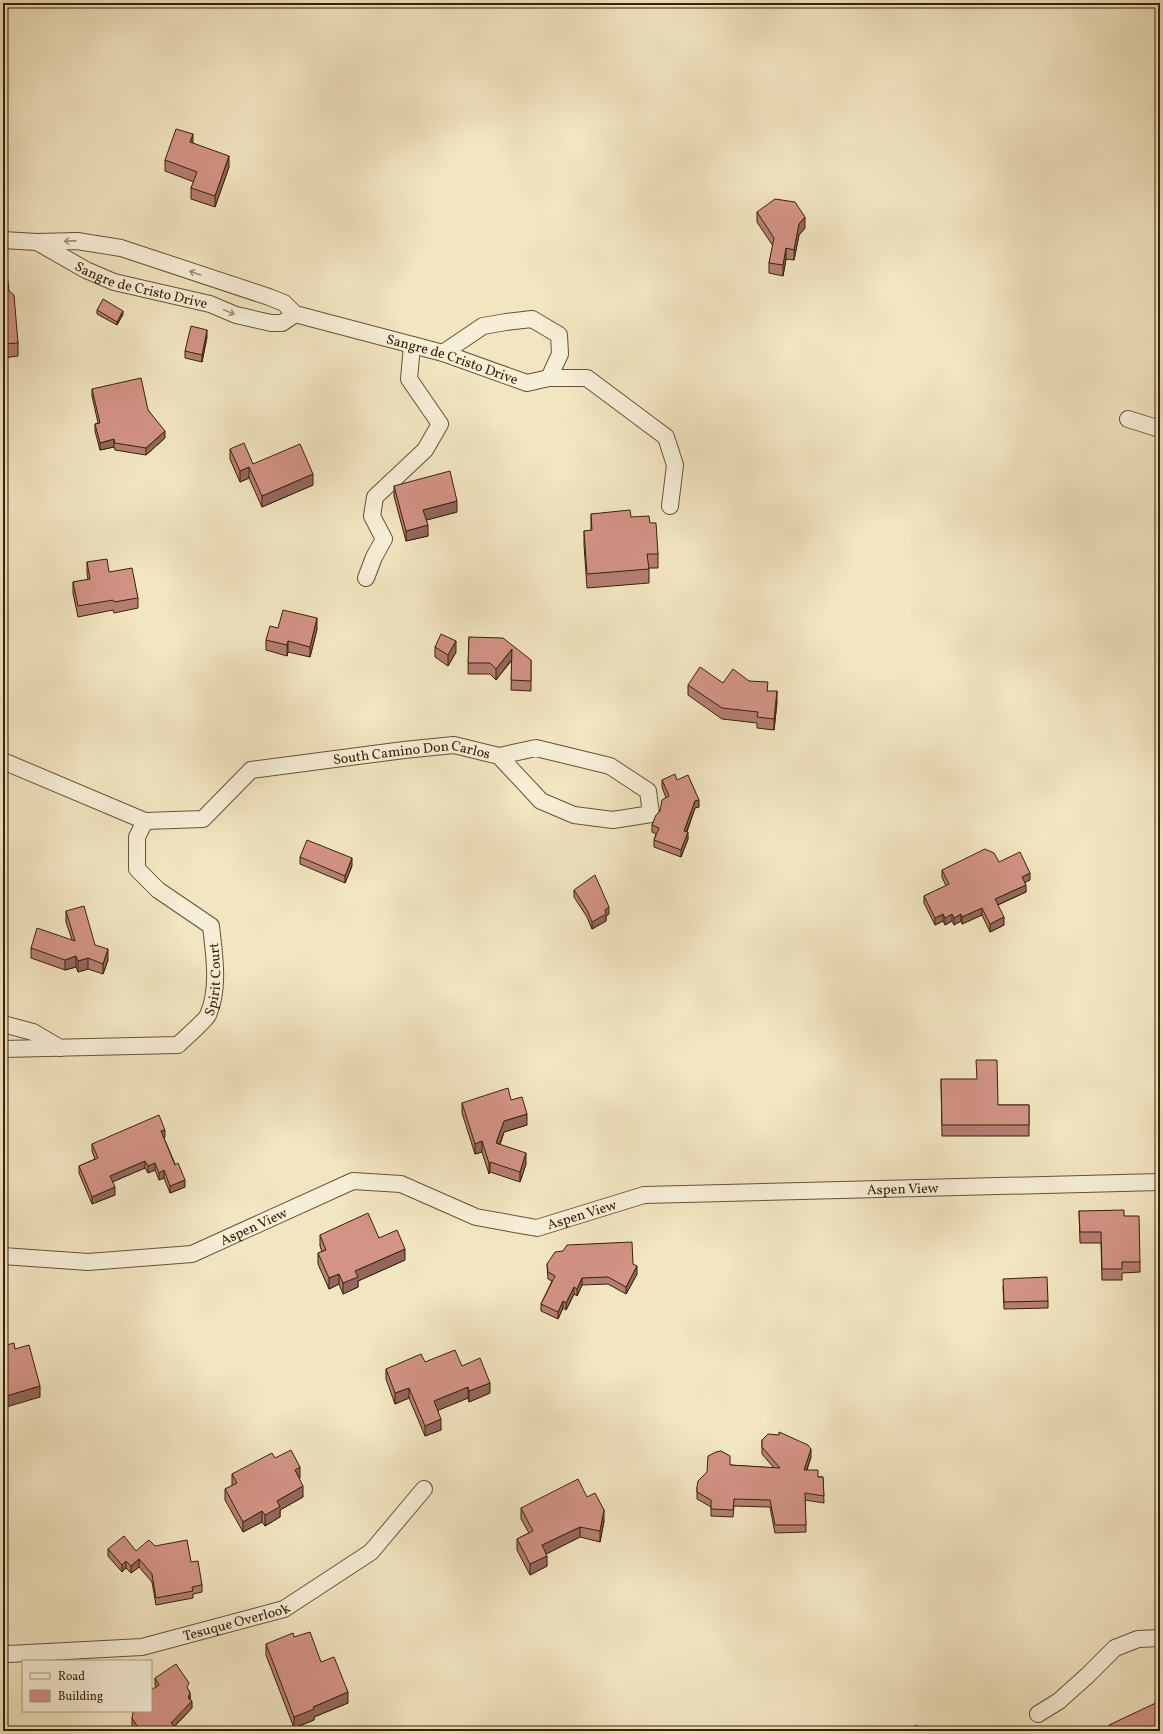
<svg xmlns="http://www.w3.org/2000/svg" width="1163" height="1734" font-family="Vollkorn,serif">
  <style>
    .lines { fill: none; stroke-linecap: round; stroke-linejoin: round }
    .street-casing { stroke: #655336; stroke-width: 18 }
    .street { stroke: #f7eed7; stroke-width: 16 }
    .wall { fill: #b57e73; stroke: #362207 }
    .shaded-wall { fill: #94675e; stroke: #362207 }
    .building { fill: #d39386; stroke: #362207 }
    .oneway { stroke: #a09279 }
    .labels { text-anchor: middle; stroke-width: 3; stroke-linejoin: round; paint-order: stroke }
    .street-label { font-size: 14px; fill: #362207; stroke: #f7eed7 }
  </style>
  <rect width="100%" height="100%" fill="#f2e5c1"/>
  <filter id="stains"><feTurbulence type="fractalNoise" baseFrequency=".005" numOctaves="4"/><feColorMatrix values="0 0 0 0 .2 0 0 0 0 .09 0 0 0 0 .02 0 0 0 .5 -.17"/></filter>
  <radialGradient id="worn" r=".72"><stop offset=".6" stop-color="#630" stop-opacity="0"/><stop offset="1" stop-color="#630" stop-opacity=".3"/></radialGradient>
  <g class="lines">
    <defs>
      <g id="street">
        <path id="s1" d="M3 240 37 242 77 241 121 248 269 297 284 303 295 314 443 353 527 383 549 378H587L666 437 675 465 670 506"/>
        <path id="s2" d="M37 242 86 270 114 282 210 304 236 315 271 323H282L295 314"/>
        <polyline points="443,353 483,326 506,322 532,319 559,335 560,354 549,378"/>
        <polyline points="1128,419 1160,429"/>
        <polyline points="366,578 374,557 384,539 372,516 375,497 425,450 440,424 409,379 412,345"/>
        <path id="s3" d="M3 761 145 821 203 819 251 770 404 750 454 745 499 756 536 748 610 766 648 791 651 814 613 820 574 815 541 801 499 756"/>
        <polyline points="3,1024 33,1032 60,1048"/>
        <path id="s4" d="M3 1049 178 1045C184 1039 205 1021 208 1015 220 988 214 954 211 926L158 890 137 869V837L145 821"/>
        <path id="s5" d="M3 1256 88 1262 192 1254 353 1181 401 1184 476 1217 537 1228 644 1195 1160 1182"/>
        <path id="s6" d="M3 1652 9 1654 142 1647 284 1609 371 1552 424 1489"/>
        <polyline points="1038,1714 1059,1701 1088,1675 1115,1648 1138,1639 1160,1638"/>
      </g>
    </defs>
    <use href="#street" class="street-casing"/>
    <use href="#street" class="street"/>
  </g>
  <g class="wall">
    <polygon points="193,143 229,167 215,207 191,199 191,188 194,182 165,171 165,160"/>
    <polygon points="757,212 805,228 799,235 794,260 786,259 783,276 769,273 769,263 773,246 757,222"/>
    <polygon points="3,281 9,291 18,343 18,356 3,358"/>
    <polygon points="97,310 123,314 117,325 97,314"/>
    <polygon points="207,337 202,362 185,358 185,351"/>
    <polygon points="92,389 148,410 165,438 146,455 115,450 114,447 100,450 95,431 95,424 98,423 92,396"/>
    <polygon points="230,449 253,464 313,485 262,507 249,478 240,482 230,459"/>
    <polygon points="394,486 457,512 426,520 428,536 406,541 394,496"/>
    <polygon points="591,514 631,517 650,523 658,554 658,568 649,568 649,583 587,588 584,545 584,531 591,531"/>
    <polygon points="87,562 109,572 138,598 138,608 114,613 113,610 78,617 73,593 73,582 88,580 87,573"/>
    <polygon points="278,628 317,629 310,657 288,652 287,656 266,650 266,640"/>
    <polygon points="469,637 531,660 531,691 511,690 512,660 496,680 490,674 468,674"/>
    <polygon points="435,647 456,652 448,666 435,657"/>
    <polygon points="749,681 768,691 777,702 774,730 757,728 757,723 722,719 688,695 688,685 723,683"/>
    <polygon points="662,780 677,780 699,807 695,808 687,832 688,839 681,857 654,847 654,840 656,834 652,832 652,825 666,798 662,787"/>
    <polygon points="300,857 352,866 345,883 300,864"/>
    <polygon points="999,862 1030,880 1025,882 1026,892 998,905 1004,925 990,932 982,915 962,924 961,921 954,925 952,921 945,925 943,921 935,925 924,903 924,896 946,886 942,877 942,870"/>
    <polygon points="574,890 609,914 606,916 606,921 592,929 587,917 574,897"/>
    <polygon points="66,911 108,960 103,974 88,969 78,972 76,967 65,970 31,958 31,948 72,940 66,922"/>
    <polygon points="941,1079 998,1105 1029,1105 1029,1136 942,1136"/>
    <polygon points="511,1100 527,1125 504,1132 500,1145 526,1164 520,1182 490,1172 489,1174 482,1152 475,1154 462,1113 462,1103"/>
    <polygon points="165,1137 164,1138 185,1187 170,1193 164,1178 159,1180 155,1170 148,1173 145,1168 112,1182 115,1195 92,1204 79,1173 79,1166 95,1159 92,1151 92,1144"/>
    <polygon points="1079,1211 1124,1216 1140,1262 1140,1272 1122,1273 1122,1280 1102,1280 1101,1243 1080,1243"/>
    <polygon points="320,1235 379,1238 405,1260 358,1281 358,1287 343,1294 339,1284 329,1289 318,1264 318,1253 322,1252 320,1246"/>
    <polygon points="547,1264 633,1264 637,1274 626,1294 608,1284 582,1285 577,1296 574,1294 566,1310 563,1308 558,1319 541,1311 541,1304 552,1281 548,1279"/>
    <polygon points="1003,1286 1048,1301 1048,1308 1004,1309"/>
    <polygon points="425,1362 462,1366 490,1393 469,1402 468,1398 438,1410 441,1430 425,1436 409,1398 395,1404 386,1379 386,1369"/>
    <polygon points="762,1440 811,1457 807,1470 818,1477 823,1477 824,1503 805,1500 806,1532 775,1533 770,1507 734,1506 733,1517 711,1516 711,1507 697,1499 697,1487 730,1465 774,1468 762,1454"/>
    <polygon points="275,1458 300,1478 299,1479 303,1497 280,1510 280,1517 265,1526 262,1522 243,1532 225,1500 225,1489 232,1486 232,1474"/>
    <polygon points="587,1497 604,1521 600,1542 580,1537 546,1554 547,1566 530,1575 517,1550 517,1539 529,1533 521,1519 521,1508"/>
    <polygon points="155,1546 191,1562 202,1585 202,1592 193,1594 193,1598 156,1605 152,1582 139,1567 131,1573 126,1568 122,1572 108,1556 108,1549 136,1551"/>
    <polygon points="294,1637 321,1662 348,1703 314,1717 314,1720 294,1728 266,1655 266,1644"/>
    <polygon points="155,1678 189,1690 192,1708 175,1726 178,1731 136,1731 132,1725 132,1718 151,1711 156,1687 155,1685"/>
  </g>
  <g class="shaded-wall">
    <polygon points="193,134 193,145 190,142"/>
    <polygon points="229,156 229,167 215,207 215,196"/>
    <polygon points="805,217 805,228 799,235 794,260 794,250 799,224"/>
    <polygon points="786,248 786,259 783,276 783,265"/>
    <polygon points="123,311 123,314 117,325 117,322"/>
    <polygon points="207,330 207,337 202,362 202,355"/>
    <polygon points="165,431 165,438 146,455 146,448"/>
    <polygon points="114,439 114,447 100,450 100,443"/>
    <polygon points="249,467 249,478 240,482 240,471"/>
    <polygon points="313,474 313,485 262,507 262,496"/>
    <polygon points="457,501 457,512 423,521 423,510"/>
    <polygon points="428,525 428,536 406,541 406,531"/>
    <polygon points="317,618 317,629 310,657 310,647"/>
    <polygon points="288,641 288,652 287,656 287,645"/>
    <polygon points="456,641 456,652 448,666 448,655"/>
    <polygon points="512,649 512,659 496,680 496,669"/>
    <polygon points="777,691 777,702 774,730 774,719"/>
    <polygon points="699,800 699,807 695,808 684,838 684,831 695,801"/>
    <polygon points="688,832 688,839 681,857 681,850"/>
    <polygon points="352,858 352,866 345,883 345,876"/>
    <polygon points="1030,873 1030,880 1022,884 1022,877"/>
    <polygon points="1026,885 1026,892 995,906 995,899"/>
    <polygon points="609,907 609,914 606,916 606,921 592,929 592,922 605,910"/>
    <polygon points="982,908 982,915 962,924 962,917"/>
    <polygon points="943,914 943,921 935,925 935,918"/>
    <polygon points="952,914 952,921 945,925 945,918"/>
    <polygon points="961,914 961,921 954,925 954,918"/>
    <polygon points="1004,917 1004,925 990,932 990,924"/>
    <polygon points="108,949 108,960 103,974 103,964"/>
    <polygon points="76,956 76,967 65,970 65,960"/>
    <polygon points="88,958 88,969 78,972 78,961"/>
    <polygon points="527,1114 527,1125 504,1132 496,1154 496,1143 504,1121"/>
    <polygon points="165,1130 165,1137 161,1139 161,1131"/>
    <polygon points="482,1141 482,1152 475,1154 475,1144"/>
    <polygon points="526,1153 526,1164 520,1182 520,1172"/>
    <polygon points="145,1161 145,1168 110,1183 110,1176"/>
    <polygon points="490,1162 490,1172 489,1174 489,1163"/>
    <polygon points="155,1163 155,1170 148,1173 148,1166"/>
    <polygon points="164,1170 164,1178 159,1180 159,1173"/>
    <polygon points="185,1180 185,1187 170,1193 170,1186"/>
    <polygon points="115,1187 115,1195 92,1204 92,1197"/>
    <polygon points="405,1249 405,1260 358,1281 358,1287 343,1294 343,1283 355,1271"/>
    <polygon points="637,1266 637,1274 626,1294 626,1287"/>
    <polygon points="339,1274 339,1284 329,1289 329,1278"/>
    <polygon points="582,1278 582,1285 577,1296 577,1289"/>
    <polygon points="574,1287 574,1294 566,1310 566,1303"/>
    <polygon points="563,1301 563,1308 558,1319 558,1312"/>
    <polygon points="490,1383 490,1393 469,1402 469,1391"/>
    <polygon points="40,1386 40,1397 3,1408 3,1397"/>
    <polygon points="468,1387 468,1398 434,1412 434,1401"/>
    <polygon points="409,1388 409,1398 395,1404 395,1393"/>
    <polygon points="441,1419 441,1430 425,1436 425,1426"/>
    <polygon points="811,1449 811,1457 804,1477 804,1470"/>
    <polygon points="300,1467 300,1478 295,1481 295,1470"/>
    <polygon points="303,1486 303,1497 280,1510 280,1517 265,1526 265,1515 277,1501"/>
    <polygon points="604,1510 604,1521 600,1542 600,1531"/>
    <polygon points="262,1511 262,1522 243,1532 243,1522"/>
    <polygon points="580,1527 580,1537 542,1556 542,1545"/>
    <polygon points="547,1556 547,1566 530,1575 530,1564"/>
    <polygon points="139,1559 139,1567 131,1573 131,1566"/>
    <polygon points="126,1561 126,1568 122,1572 122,1565"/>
    <polygon points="348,1692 348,1703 314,1717 314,1720 294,1728 294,1717 313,1707"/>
    <polygon points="190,1693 190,1700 192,1701 192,1708 171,1730 171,1723 188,1698"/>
  </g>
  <g class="building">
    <polygon points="176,129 193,134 190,142 229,156 215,196 191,188 197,172 165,160"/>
    <polygon points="775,199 795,202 805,217 799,224 794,250 786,248 783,265 769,263 774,238 757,212"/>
    <polygon points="3,281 8,281 9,291 14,295 18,343 3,344"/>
    <polygon points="103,299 123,311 117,322 97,310"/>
    <polygon points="191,326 207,330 202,355 185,351"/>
    <polygon points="141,378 148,410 165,431 146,448 115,443 114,439 100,443 95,424 100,423 92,389"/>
    <polygon points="244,443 253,464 300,444 313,474 262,496 249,467 240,471 230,449"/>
    <polygon points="450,471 457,501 423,510 428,525 406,531 394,486"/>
    <polygon points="630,510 631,517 649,516 650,523 656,523 658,554 647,554 649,569 587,574 584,531 592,530 591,514"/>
    <polygon points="107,559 109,572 132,568 138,598 114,602 113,600 78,606 73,582 90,579 87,562"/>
    <polygon points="283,610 317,618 310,647 288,641 287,645 266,640 270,626 278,628"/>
    <polygon points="441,634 456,641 448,655 435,647"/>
    <polygon points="469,637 503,638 531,660 531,681 511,680 512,649 496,669 490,663 468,663"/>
    <polygon points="700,667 723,683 733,669 749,681 768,682 767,691 777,691 774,719 757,717 758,712 722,708 688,685"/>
    <polygon points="675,774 677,780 688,775 699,800 695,801 684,831 688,832 681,850 654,840 659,828 652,825 656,815 660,811 662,800 669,796 662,780"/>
    <polygon points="307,840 352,858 345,876 300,857"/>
    <polygon points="985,849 994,853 999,862 1020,852 1030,873 1022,877 1026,885 995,899 1004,917 990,924 982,908 962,917 961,914 954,918 952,914 945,918 943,914 935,918 924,896 949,884 942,870"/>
    <polygon points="595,875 609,907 605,910 606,914 592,922 587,910 574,890"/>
    <polygon points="84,906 95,945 108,949 103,964 88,958 78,961 76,956 65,960 31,948 37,928 75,941 66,911"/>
    <polygon points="976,1060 997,1060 998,1105 1029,1105 1029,1125 942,1125 941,1079 977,1079"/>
    <polygon points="508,1088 511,1100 522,1097 527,1114 504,1121 496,1143 526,1153 520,1172 490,1162 489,1163 482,1141 475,1144 462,1103"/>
    <polygon points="159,1115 165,1130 161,1131 175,1165 178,1163 185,1180 170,1186 164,1170 159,1173 155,1163 148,1166 145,1161 110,1176 115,1187 92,1197 79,1166 98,1158 92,1144"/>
    <polygon points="1124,1210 1124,1216 1139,1216 1140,1262 1122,1262 1122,1269 1102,1269 1101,1232 1080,1232 1079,1211"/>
    <polygon points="368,1213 379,1238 397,1230 405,1249 355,1271 358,1277 343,1283 339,1274 329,1278 318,1253 326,1250 320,1235"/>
    <polygon points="632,1242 633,1264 637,1266 626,1287 608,1277 582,1278 577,1289 574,1287 566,1303 563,1301 558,1312 541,1304 555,1276 548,1272 547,1264 555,1252 563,1251 567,1245"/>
    <polygon points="1047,1277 1048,1301 1004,1302 1003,1279"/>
    <polygon points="14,1343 15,1349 29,1345 40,1386 3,1397 3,1346"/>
    <polygon points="455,1350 462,1366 480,1358 490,1383 469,1391 468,1387 434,1401 441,1419 425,1426 409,1388 395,1393 386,1369 421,1354 425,1362"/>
    <polygon points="779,1432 808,1445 811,1449 804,1470 818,1470 818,1477 823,1477 824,1496 805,1493 806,1525 775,1525 770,1500 734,1499 733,1510 711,1509 711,1500 697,1492 697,1487 698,1481 707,1472 708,1456 716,1452 721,1451 730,1456 730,1465 780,1468 762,1447 762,1440 768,1434 779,1435"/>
    <polygon points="291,1450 300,1467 295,1470 303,1486 277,1501 280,1507 265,1515 262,1511 243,1522 225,1489 237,1483 232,1474 272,1453 275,1458"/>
    <polygon points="578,1479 587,1497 595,1493 604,1510 600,1531 580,1527 542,1545 547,1556 530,1564 517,1539 533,1531 521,1508"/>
    <polygon points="124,1536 136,1551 149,1540 155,1546 187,1540 191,1562 198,1561 202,1585 192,1587 193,1591 156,1598 152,1574 139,1559 131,1566 126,1561 122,1565 108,1549"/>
    <polygon points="310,1632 321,1662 334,1657 348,1692 313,1707 314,1709 294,1717 266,1644 293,1633 294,1637"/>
    <polygon points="176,1664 189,1683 187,1687 190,1693 188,1698 192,1701 171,1723 178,1730 178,1731 139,1731 139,1729 132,1718 133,1712 135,1711 151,1711 151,1690 159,1685 155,1678"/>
    <polygon points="1160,1701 1160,1731 1111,1731 1109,1725"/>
    <polygon points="916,1725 926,1731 912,1731"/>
  </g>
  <defs><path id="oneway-shaft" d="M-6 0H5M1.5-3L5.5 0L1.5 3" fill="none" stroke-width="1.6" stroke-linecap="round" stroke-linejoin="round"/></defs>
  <g class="oneway">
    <use href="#oneway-shaft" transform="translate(70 241) rotate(179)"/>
    <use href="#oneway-shaft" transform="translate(195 273) rotate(-161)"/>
    <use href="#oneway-shaft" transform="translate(229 312) rotate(24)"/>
  </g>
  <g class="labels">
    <g class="street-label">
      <text dy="5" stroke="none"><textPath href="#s2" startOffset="114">Sangre de Cristo Drive</textPath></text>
      <text dy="5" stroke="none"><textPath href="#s1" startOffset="470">Sangre de Cristo Drive</textPath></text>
      <text dy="5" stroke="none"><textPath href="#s3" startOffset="443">South Camino Don Carlos</textPath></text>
      <text dy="5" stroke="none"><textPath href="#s4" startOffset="254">Spirit Court</textPath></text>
      <text dy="5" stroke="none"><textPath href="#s5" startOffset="929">Aspen View</textPath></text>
      <text dy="5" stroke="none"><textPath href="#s5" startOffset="605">Aspen View</textPath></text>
      <text dy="5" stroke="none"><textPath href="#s5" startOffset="257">Aspen View</textPath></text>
      <text dy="5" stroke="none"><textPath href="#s6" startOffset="237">Tesuque Overlook</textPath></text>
    </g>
  </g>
  <rect width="1163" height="1734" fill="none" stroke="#f2e5c1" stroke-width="16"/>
  <rect x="4" y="4" width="1155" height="1726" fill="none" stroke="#362207" stroke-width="2"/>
  <rect x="8" y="8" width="1147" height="1718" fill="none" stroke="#362207"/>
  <rect x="22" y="1660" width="130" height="52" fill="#f7eed7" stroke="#aa9c84"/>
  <rect x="30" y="1673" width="20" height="6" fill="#f7eed7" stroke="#aa9c84"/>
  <text x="58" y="1680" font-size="12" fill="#362207">Road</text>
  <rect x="30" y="1690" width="20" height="12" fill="#d39386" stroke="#aa9c84"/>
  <text x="58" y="1700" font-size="12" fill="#362207">Building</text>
  <rect width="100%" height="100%" filter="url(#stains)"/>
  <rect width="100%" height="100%" fill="url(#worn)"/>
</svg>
